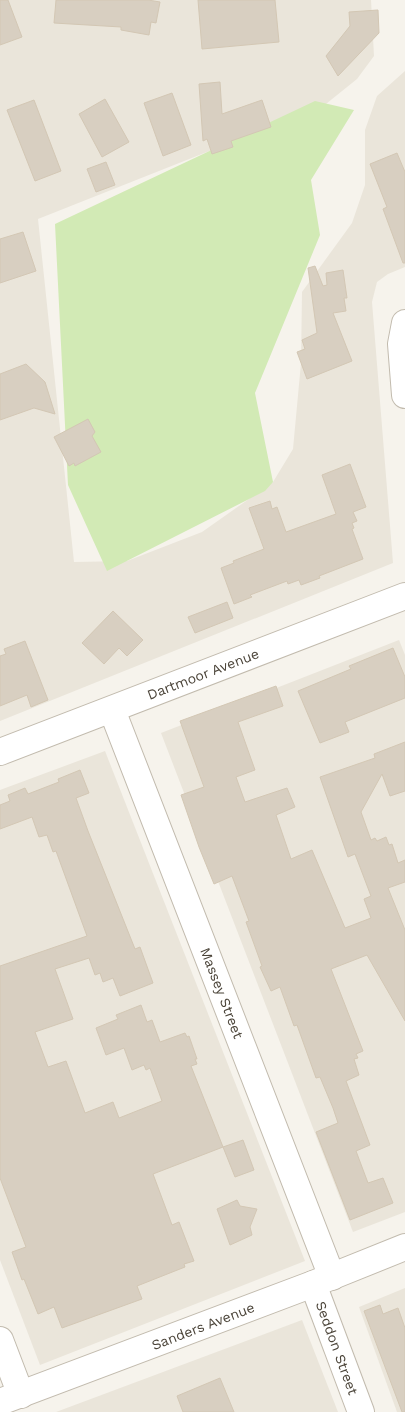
<svg xmlns="http://www.w3.org/2000/svg" width="405" height="1412" font-family="'Work Sans',sans-serif">
  <style>
    .residential { fill: #eae5da }
    .green { fill: #d2eab5 }
    .building { fill: #d8cfc1; stroke: #d3c7b4 }
    .lines { fill: none; stroke-linecap: round; stroke-linejoin: round }
    .street-casing { stroke: #c2bbae; stroke-width: 28 }
    .street { stroke: #fff; stroke-width: 26 }
    .labels { text-anchor: middle; stroke-width: 4; stroke-linejoin: round; paint-order: stroke }
    .street-label { font-size: 14px; fill: #4b4439; stroke: #fff }
  </style>
  <rect width="100%" height="100%" fill="#f6f3ec"/>
  <g class="residential">
    <polygon points="0,0 371,0 374,56 357,79 311,116 280,123 38,219 74,562 127,561 202,532 273,482 293,449 301,363 302,292 352,223 365,185 365,130 377,96 405,71 405,267 388,274 377,282 372,302 393,563 0,721"/>
    <polygon points="399,640 405,655 405,1212 353,1232 161,733"/>
    <polygon points="105,751 305,1261 40,1365 0,1260 0,790"/>
    <polygon points="405,1288 405,1412 397,1412 359,1307"/>
    <polygon points="302,1320 338,1412 56,1412"/>
  </g>
  <polygon class="green" points="315,101 354,110 311,180 320,235 255,393 273,482 265,491 107,571 68,485 55,224"/>
  <g class="building">
    <polygon points="0,0 8,0 22,37 0,45"/>
    <polygon points="56,0 148,0 160,2 156,23 151,22 149,35 121,30 121,27 54,23"/>
    <polygon points="198,0 275,0 279,42 202,49"/>
    <polygon points="378,10 379,33 338,76 326,56 350,26 349,12"/>
    <polygon points="220,82 222,114 262,100 271,127 231,141 233,147 212,154 207,139 203,141 199,84"/>
    <polygon points="172,93 191,145 163,156 144,103"/>
    <polygon points="105,99 129,142 102,157 79,114"/>
    <polygon points="34,100 61,171 35,181 7,110"/>
    <polygon points="397,153 405,172 405,263 403,263 383,209 387,207 370,164"/>
    <polygon points="106,162 115,185 96,192 87,169"/>
    <polygon points="23,232 36,271 0,283 0,239"/>
    <polygon points="315,266 323,286 327,285 326,273 343,270 347,298 344,298 346,311 333,313 352,361 307,379 297,352 305,349 302,340 317,333 308,268"/>
    <polygon points="26,364 45,382 55,414 34,408 0,420 0,374"/>
    <polygon points="88,419 95,432 92,436 101,452 75,466 74,463 69,466 54,437"/>
    <polygon points="350,464 366,507 353,512 357,521 352,523 354,528 352,529 363,559 319,576 320,578 301,585 299,580 288,584 287,581 250,595 252,597 234,604 221,568 234,563 233,561 264,549 249,508 270,501 272,509 277,507 286,532 336,514 322,475"/>
    <polygon points="227,602 233,618 195,633 188,617"/>
    <polygon points="113,611 143,640 127,656 119,648 104,664 82,643"/>
    <polygon points="25,641 48,700 31,707 27,695 0,706 0,656 6,654 4,649"/>
    <polygon points="393,648 405,677 405,698 345,722 349,732 320,743 298,691 351,669 349,666"/>
    <polygon points="276,686 283,706 238,722 255,770 236,777 245,802 287,788 295,807 276,815 291,859 312,850 345,928 371,918 364,899 371,896 355,854 348,857 320,777 375,758 374,754 405,742 405,791 390,796 382,774 361,812 371,840 375,838 377,841 386,837 389,845 392,844 398,863 405,860 405,882 388,888 405,930 405,1021 367,955 331,969 363,1051 356,1054 358,1058 354,1059 359,1075 346,1081 370,1145 356,1151 368,1183 383,1178 393,1203 350,1220 316,1132 338,1123 333,1108 320,1077 316,1078 297,1025 294,1026 280,987 271,991 260,967 262,966 246,922 249,921 232,876 214,884 199,847 181,795 204,787 180,721"/>
    <polygon points="80,770 89,793 76,798 88,831 135,949 140,947 153,983 120,996 113,978 103,982 100,973 95,975 89,958 55,969 73,1019 35,1032 48,1067 66,1061 85,1113 113,1102 119,1118 162,1101 150,1068 146,1070 144,1065 132,1070 124,1048 106,1055 96,1028 118,1019 116,1015 141,1005 147,1022 152,1020 160,1042 185,1033 187,1037 189,1036 197,1059 195,1059 197,1064 191,1066 223,1147 153,1174 172,1225 179,1222 194,1261 184,1264 185,1267 137,1286 142,1299 62,1328 54,1307 38,1314 24,1279 22,1280 12,1252 26,1247 0,1178 0,966 87,936 56,851 53,852 47,835 39,837 32,817 0,829 0,805 10,801 8,795 25,788 28,794 59,782 58,779"/>
    <polygon points="243,1140 254,1170 235,1177 223,1147"/>
    <polygon points="237,1200 240,1206 257,1209 250,1227 252,1235 230,1245 217,1209"/>
    <polygon points="380,1305 383,1314 398,1308 405,1328 405,1412 402,1412 364,1311"/>
    <polygon points="220,1378 234,1412 183,1412 177,1396"/>
  </g>
  <g class="lines">
    <defs>
      <g id="street">
        <polyline points="405,323 401,344 405,395"/>
        <polyline points="112,710 332,1277"/>
        <polyline points="0,752 405,596"/>
        <polyline points="313,1284 361,1412"/>
        <polyline points="0,1340 21,1395"/>
        <polyline points="0,1402 313,1284 405,1247"/>
      </g>
    </defs>
    <use href="#street" class="street-casing"/>
    <use href="#street" class="street"/>
  </g>
  <g class="labels">
    <g class="street-label">
      <text transform="translate(203 674) rotate(-21)" y="5">Dartmoor Avenue</text>
      <text transform="translate(222 993) rotate(69)" y="5">Massey Street</text>
      <text transform="translate(203 1326) rotate(-21)" y="5">Sanders Avenue</text>
      <text transform="translate(337 1348) rotate(70)" y="5">Seddon Street</text>
    </g>
  </g>
</svg>
